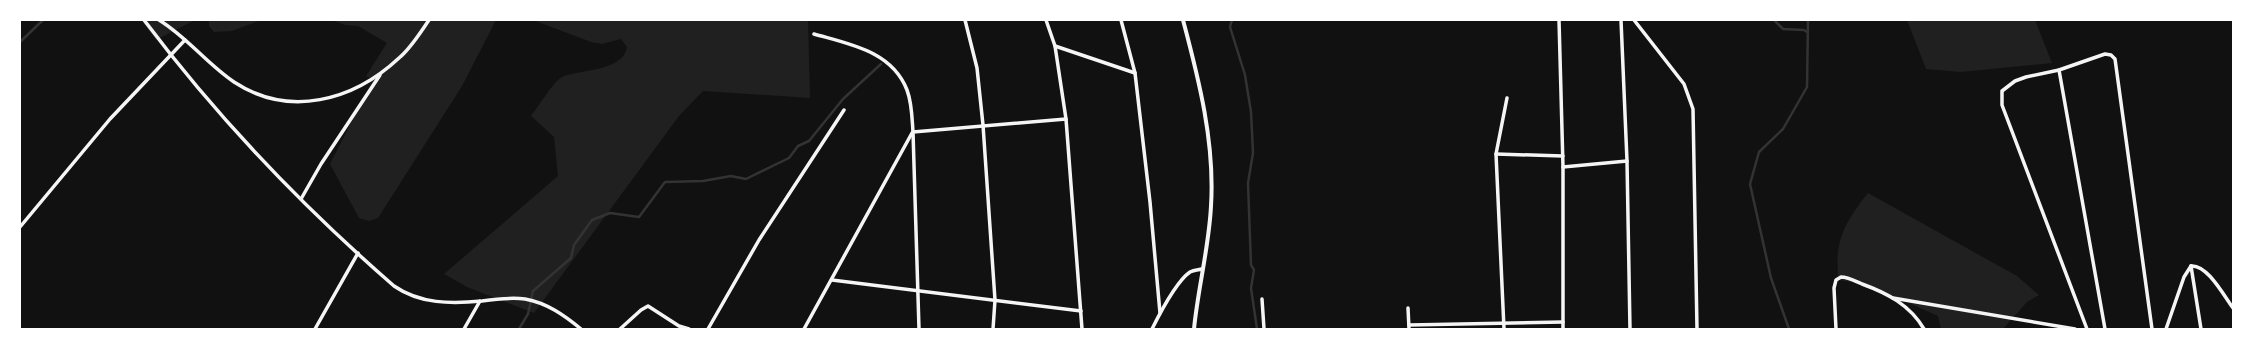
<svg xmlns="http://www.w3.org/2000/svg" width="2253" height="349" font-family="'PT Sans',sans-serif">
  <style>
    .green { fill: #202020 }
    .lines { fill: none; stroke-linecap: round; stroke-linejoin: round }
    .stream { stroke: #333; stroke-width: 2.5 }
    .minor { stroke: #f5f5f5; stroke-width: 3.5 }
    .tertiary { stroke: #f5f5f5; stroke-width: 4 }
  </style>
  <rect width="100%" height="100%" fill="#111"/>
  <g class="green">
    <polygon points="141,20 195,20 156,40"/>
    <polygon points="209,20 261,20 232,31 214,32 209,26"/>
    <polygon points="332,20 496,20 462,86 378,218 369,221 359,218 330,164 373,80 366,76 387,43 358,26 345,25"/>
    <path d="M533 20H808L810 98 703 91 679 116 534 313 467 287 444 274 558 176 554 137 531 116C538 107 554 81 562 77 580 69 623 72 627 47L621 39 602 44 591 42Z"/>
    <polygon points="1907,20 2035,20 2052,63 1961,72 1926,69"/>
    <path d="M1868 193 2017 276 2039 295 2027 302 2003 329H1941L1938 316 1869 285 1839 280C1833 242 1845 222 1868 193Z"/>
  </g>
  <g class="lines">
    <g class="stream">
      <polyline points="1232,20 1230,27 1245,75 1251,112 1253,153 1248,183 1251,265 1254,270 1251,288 1257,329"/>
      <polyline points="1774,20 1783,29 1804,30 1807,32"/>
      <polyline points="20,42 43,20"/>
      <polyline points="519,329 528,314 533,291 571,258 574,245 592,220 610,213 639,217 665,182 703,181 731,176 746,179 789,158 798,146 809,141 843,99 881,64"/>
      <polyline points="1789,329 1771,278 1750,184 1759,152 1783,129 1807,87 1808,20"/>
    </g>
    <g class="minor">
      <path d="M144 20C217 117 302 206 394 286 420 304 451 304 482 301 496 299 510 297 525 299 547 303 564 315 581 329"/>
      <path d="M159 20C187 37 207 64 234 82 289 118 353 101 399 58 411 48 420 33 429 20"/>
      <polyline points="965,20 977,68 983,125 995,300 993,329"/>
      <polyline points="1046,20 1055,46 1066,119 1082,329"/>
      <polyline points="1121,20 1135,73 1150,202 1160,313"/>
      <polyline points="1559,20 1563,167 1563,329"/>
      <polyline points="1621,20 1627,161 1630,329"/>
      <polyline points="1634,20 1684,84 1693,109 1697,329"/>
      <path d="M814 34C849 44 892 51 907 90 912 103 912 118 913 132L919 329"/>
      <polyline points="1055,46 1135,73"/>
      <polyline points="2059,70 2105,329"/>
      <polyline points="913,132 1066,119"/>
      <polyline points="1496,154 1563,156"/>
      <polyline points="1563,167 1627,161"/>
      <polyline points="301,199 321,164 380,75"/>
      <polyline points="20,227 110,119 185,40"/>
      <polyline points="2191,266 2201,329"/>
      <path d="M2191 266C2207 264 2224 296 2233 308"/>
      <polyline points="832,280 1081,311"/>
      <polyline points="1893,298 2075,329"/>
      <polyline points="1262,299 1264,329"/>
      <polyline points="1408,308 1409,329"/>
      <polyline points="1409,325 1563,322"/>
      <polyline points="315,329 358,253"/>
      <polyline points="464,329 480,301"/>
      <polyline points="620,329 641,310 648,306 679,326 689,329"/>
      <polyline points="708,329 759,240 844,110"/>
      <polyline points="804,329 912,133"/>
      <path d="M1152 329C1159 315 1177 281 1190 272 1194 270 1198 270 1202 269"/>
      <polyline points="1504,329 1496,154 1507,98"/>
      <path d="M1836 329 1834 288 1836 280 1841 277C1848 277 1855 281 1862 284 1887 293 1910 305 1924 329"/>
      <polyline points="2087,329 2002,105 2002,91 2015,81 2026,77 2059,70 2105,54 2111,55 2115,59 2152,329"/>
      <polyline points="2166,329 2184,277 2191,266"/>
    </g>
    <path class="tertiary" d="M1183 20C1199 80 1215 143 1211 206 1209 247 1198 288 1194 329"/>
  </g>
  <rect width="2253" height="349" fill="none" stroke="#ffffff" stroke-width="42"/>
</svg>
